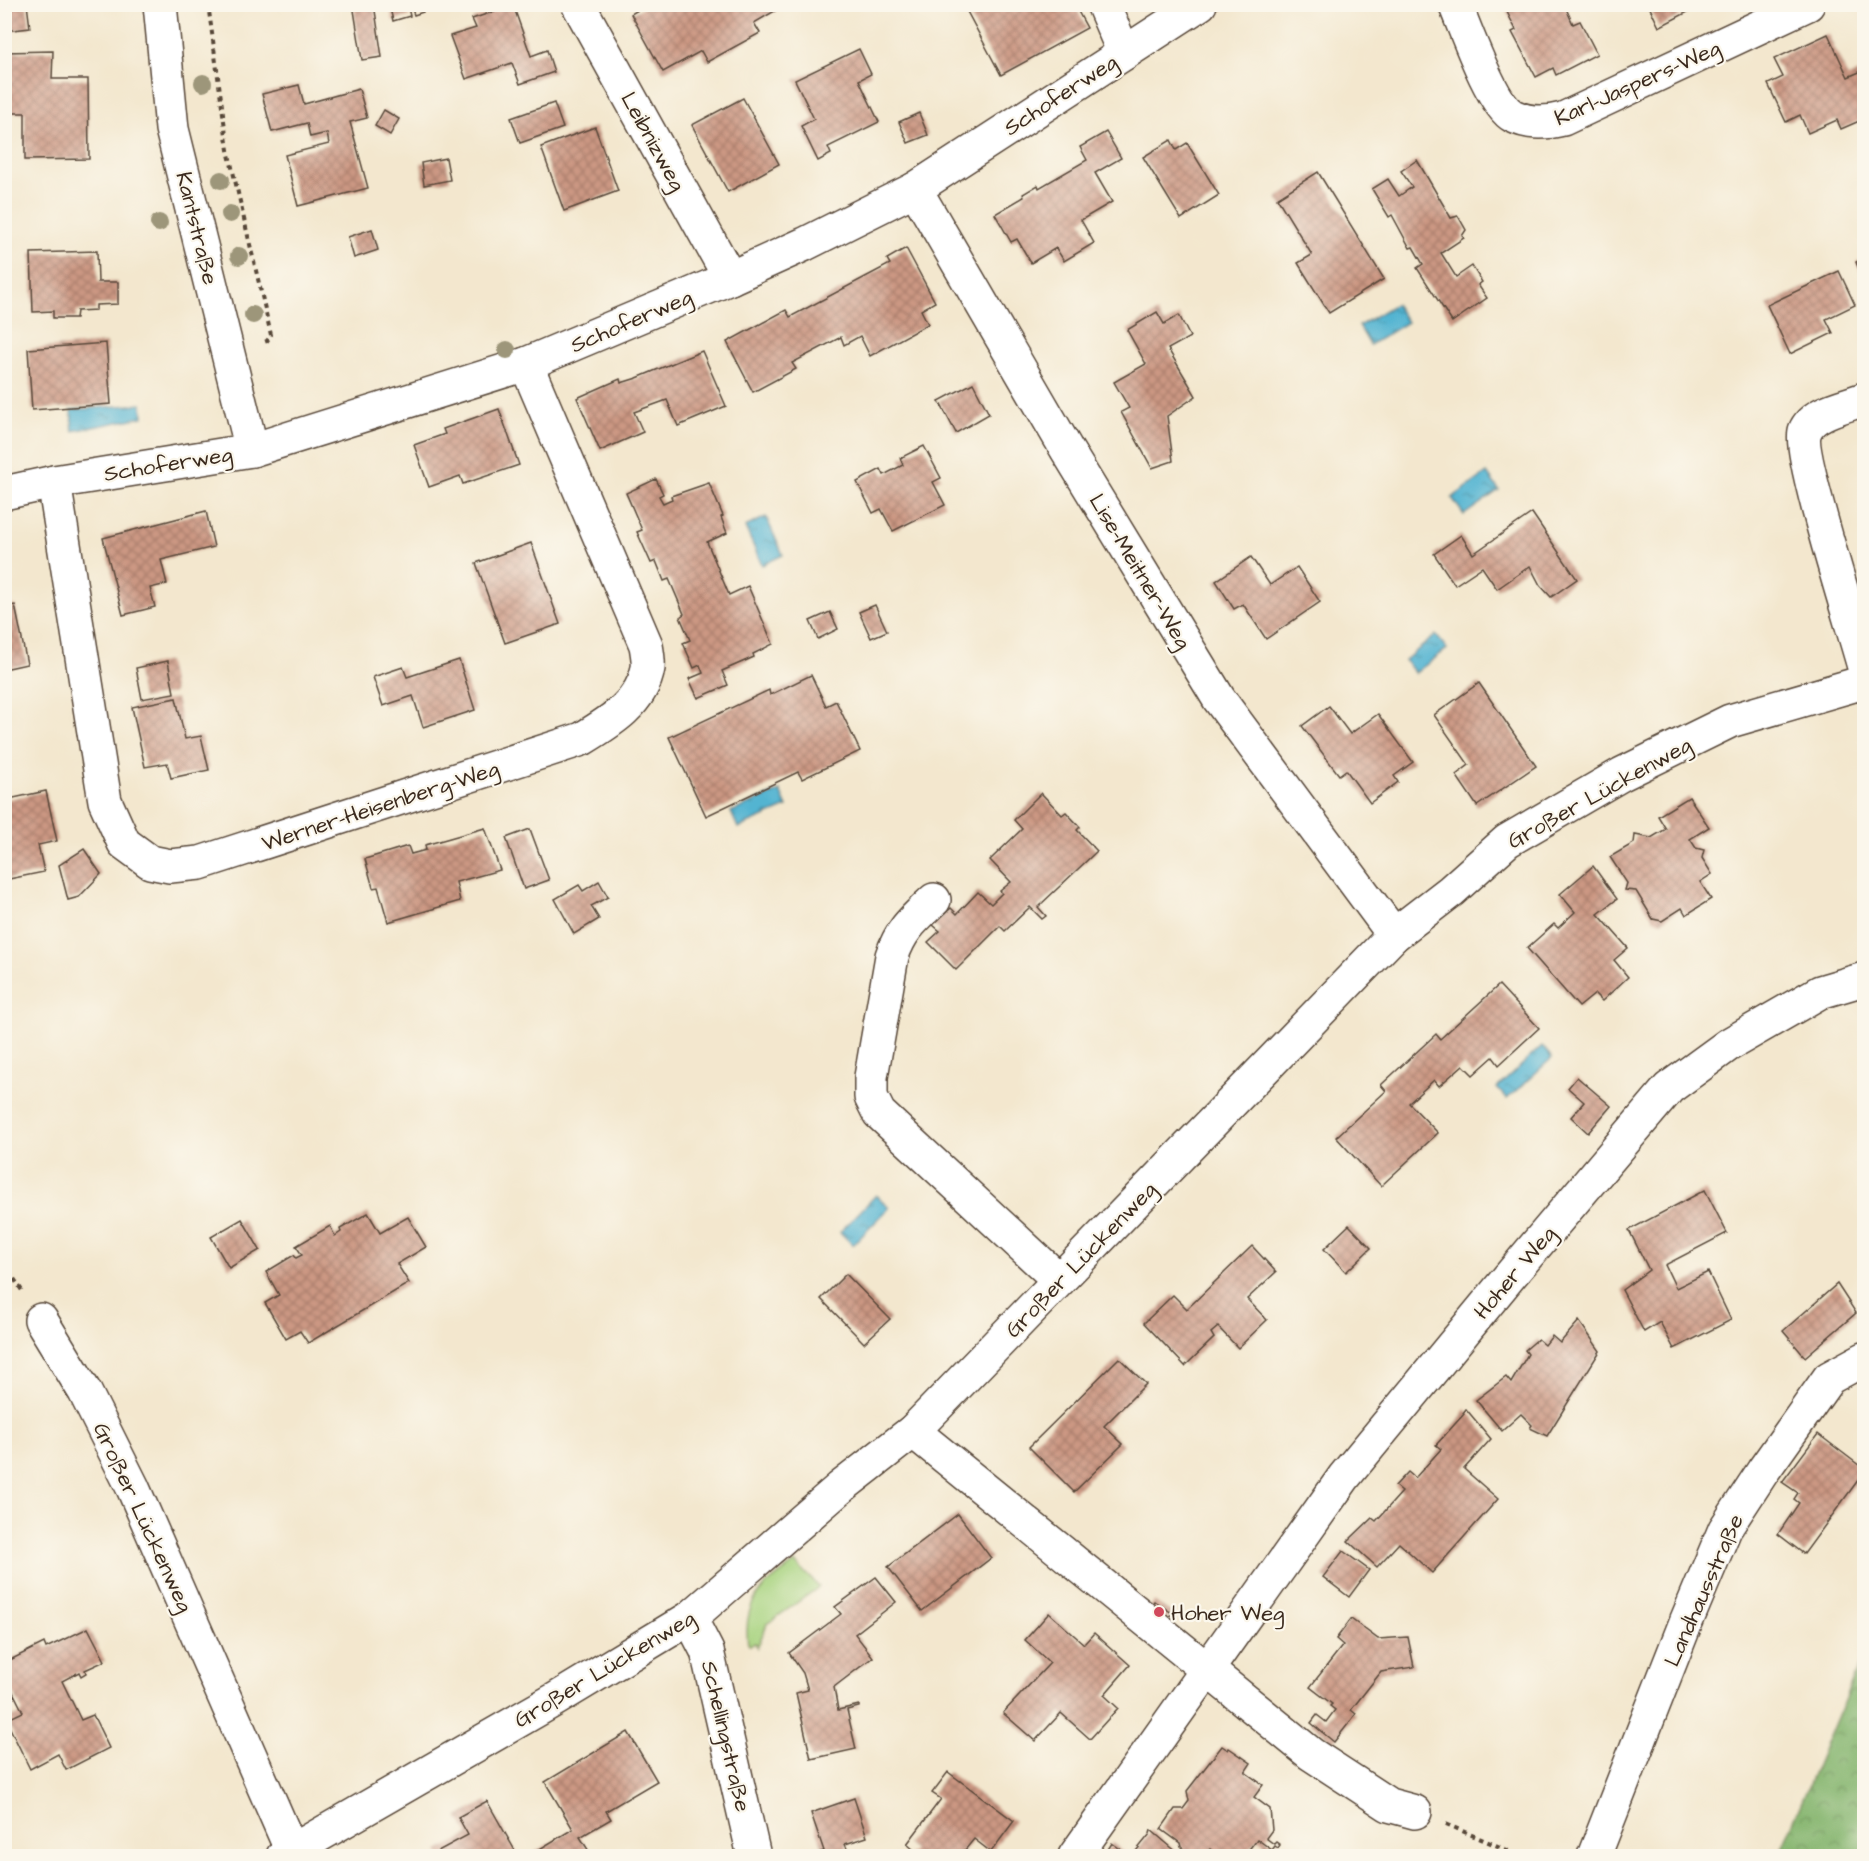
<svg xmlns="http://www.w3.org/2000/svg" width="1869" height="1861" font-family="'Architects Daughter',sans-serif">
  <style>
    .grass { fill: #a7d37f; stroke: #717e4e; stroke-width: 1.5 }
    .forest { fill: url(#forest-crowns); stroke: #607046; stroke-width: 1.5 }
    .water { fill: url(#water-ripples); stroke: #466f78; stroke-width: 1.5 }
    .building { fill: url(#building-cross-hatch) }
    .lines { fill: none; stroke-linecap: round; stroke-linejoin: round }
    .minor-casing { stroke: #574638; stroke-width: 36 }
    .path { stroke: #574638; stroke-width: 4; stroke-dasharray: 4.5 4.5; stroke-linecap: butt }
    .minor { stroke: #fff; stroke-width: 33 }
    .tree { fill: #9d967a }
    .poi-dot { fill: #d1495b; stroke: #fbf7ec; stroke-width: 2 }
    .labels { text-anchor: middle; stroke-width: 4.5; stroke-linejoin: round; paint-order: stroke }
    .street-label { font-size: 22px; fill: #3b2a1e; stroke: #fbf7ec }
    .poi-label { font-size: 22px; fill: #3b2a1e; stroke: #fbf7ec; text-anchor: start }
  </style>
  <defs>
    <pattern id="forest-crowns" width="20" height="18" patternUnits="userSpaceOnUse" patternTransform="scale(1.5)"><rect width="20" height="18" fill="#85b56e"/><path d="M2 6a3 3 0 1 1 6 0M12 15a3 3 0 1 1 6 0" fill="none" stroke="#6e935a"/></pattern>
    <pattern id="water-ripples" width="26" height="14" patternUnits="userSpaceOnUse" patternTransform="scale(1.5)"><rect width="26" height="14" fill="#52b4d1"/><path d="M2 4q2-2 4 0t4 0M15 11q2-2 4 0t4 0" fill="none" stroke="#4593a9"/></pattern>
    <pattern id="building-cross-hatch" width="8" height="8" patternUnits="userSpaceOnUse" patternTransform="scale(1.5)"><rect width="8" height="8" fill="#cc9883"/><path d="M0 0l8 8M0 8l8-8" fill="none" stroke="#a77c6b"/></pattern>
  </defs>
  <rect width="100%" height="100%" fill="#fbf7ec"/>
  <filter id="ink" filterUnits="userSpaceOnUse"><feTurbulence type="fractalNoise" baseFrequency=".0167" numOctaves="2"/><feDisplacementMap in="SourceGraphic" scale="12" xChannelSelector="R" yChannelSelector="G"/><feConvolveMatrix kernelMatrix="1 2 1 2 8 2 1 2 1" color-interpolation-filters="sRGB"/></filter>
  <filter id="wash" filterUnits="userSpaceOnUse"><feTurbulence type="fractalNoise" baseFrequency=".008" numOctaves="4" result="noise"/><feDisplacementMap in="SourceGraphic" scale="24" xChannelSelector="R" yChannelSelector="G"/><feGaussianBlur stdDeviation="1.35" result="paint"/><feColorMatrix in="noise" values="0 0 0 0 0 0 0 0 0 0 0 0 0 0 0 0 0 1.4 0 .05"/><feComposite in="paint" operator="in"/></filter>
  <g filter="url(#wash)">
    <rect width="100%" height="100%" fill="#f3e7ce"/>
    <path class="grass" d="M795 1563 819 1587 767 1624 757 1648 756 1643 748 1645C742 1600 762 1587 795 1563Z"/>
    <polygon class="forest" points="1864,1653 1864,1856 1779,1856"/>
    <g class="water">
      <polygon points="1395,304 1407,322 1370,345 1359,326"/>
      <polygon points="142,404 143,417 73,431 71,410"/>
      <polygon points="1487,473 1499,490 1464,515 1452,498"/>
      <polygon points="766,517 783,555 762,565 745,527"/>
      <polygon points="1436,635 1447,649 1415,673 1405,660"/>
      <polygon points="780,791 787,807 738,828 731,812"/>
      <polygon points="1542,1046 1552,1058 1507,1099 1497,1088"/>
      <polygon points="876,1195 889,1208 853,1245 840,1232"/>
    </g>
    <g id="blocks">
      <g class="building">
        <polygon points="4,4 27,4 30,28 4,31"/>
        <polygon points="353,4 374,4 382,57 362,60"/>
        <polygon points="404,4 407,4 410,16 393,21 390,8"/>
        <polygon points="418,4 420,4 423,12 414,15 411,6"/>
        <polygon points="648,4 697,4 698,6 701,4 787,4 754,23 760,33 707,62 701,51 663,72 631,14"/>
        <polygon points="963,4 1074,4 1087,28 1001,75"/>
        <polygon points="1503,4 1564,4 1573,24 1580,21 1597,54 1556,75 1553,68 1536,77 1512,32 1516,30"/>
        <polygon points="1648,4 1703,4 1659,27"/>
        <polygon points="513,5 531,56 547,50 554,72 520,84 512,63 466,79 450,36 476,28 472,19"/>
        <polygon points="1828,34 1848,77 1864,70 1864,119 1841,129 1837,120 1808,133 1800,115 1786,122 1768,84 1783,77 1774,59"/>
        <polygon points="859,49 871,74 859,80 879,122 828,147 831,154 818,161 801,126 814,119 795,80"/>
        <polygon points="53,51 52,79 88,79 89,159 25,160 25,113 5,113 4,52"/>
        <polygon points="299,85 304,104 359,89 367,118 350,122 368,188 298,206 285,155 329,144 327,133 310,137 307,123 272,132 262,94"/>
        <polygon points="743,98 779,164 728,192 692,125"/>
        <polygon points="554,103 563,128 520,143 511,118"/>
        <polygon points="384,110 399,119 390,135 375,126"/>
        <polygon points="919,113 928,135 908,143 899,122"/>
        <polygon points="595,127 618,191 564,211 541,147"/>
        <polygon points="1106,132 1121,158 1095,173 1112,202 1081,220 1094,243 1064,261 1056,248 1031,263 1017,239 1011,242 995,214 1024,197 1023,194 1038,185 1039,188 1087,160 1080,147"/>
        <polygon points="1171,140 1176,150 1187,143 1219,195 1181,219 1143,157"/>
        <polygon points="446,158 450,180 424,185 421,163"/>
        <polygon points="1417,160 1451,218 1458,216 1466,230 1462,236 1464,238 1441,253 1456,277 1472,266 1482,282 1478,285 1487,298 1452,322 1417,268 1423,264 1413,247 1410,248 1392,215 1389,217 1372,189 1388,179 1399,196 1412,187 1401,171"/>
        <polygon points="1318,172 1384,279 1329,313 1298,263 1312,255 1277,198"/>
        <polygon points="372,229 378,250 354,258 348,237"/>
        <polygon points="906,248 935,302 921,310 928,324 870,356 860,336 844,345 841,337 792,363 796,369 753,392 727,342 786,310 790,317 890,264 887,259"/>
        <polygon points="97,251 98,282 118,282 118,304 96,305 96,310 77,311 76,318 53,318 53,311 33,312 31,253"/>
        <polygon points="1864,258 1864,281 1856,262"/>
        <polygon points="1839,271 1855,305 1826,319 1833,333 1790,354 1767,305"/>
        <polygon points="1157,312 1164,324 1179,315 1190,337 1168,349 1196,396 1167,416 1173,461 1152,468 1121,412 1129,408 1114,382 1146,364 1127,330"/>
        <polygon points="106,343 111,404 32,410 28,349"/>
        <polygon points="702,351 726,406 678,426 667,400 634,412 643,432 600,451 577,398 620,379 621,383 637,378"/>
        <polygon points="973,383 989,414 956,433 939,401"/>
        <polygon points="499,409 519,465 463,484 460,476 429,487 414,445 445,434 443,429"/>
        <polygon points="924,446 941,478 933,482 945,505 893,531 881,509 873,513 857,482 881,469 884,475 903,465 900,458"/>
        <polygon points="656,479 663,494 659,496 663,503 672,499 671,496 709,483 723,516 721,517 727,533 707,542 729,595 748,586 773,644 753,654 754,657 722,671 728,685 698,698 689,679 703,673 700,665 694,668 683,643 690,640 680,617 684,614 669,579 664,581 656,561 651,563 637,532 642,530 626,493"/>
        <polygon points="206,511 214,547 161,560 167,584 150,588 155,607 123,615 103,538"/>
        <polygon points="1532,513 1577,579 1551,597 1540,585 1530,566 1497,589 1482,567 1455,585 1434,554 1461,535 1473,554"/>
        <polygon points="531,543 560,624 505,643 476,563"/>
        <polygon points="1251,557 1270,585 1297,567 1320,602 1266,639 1243,604 1234,609 1216,581"/>
        <polygon points="15,605 27,664 4,669 4,607"/>
        <polygon points="875,605 887,631 871,638 859,612"/>
        <polygon points="830,612 838,629 818,639 810,621"/>
        <polygon points="459,660 475,710 423,727 413,696 383,706 373,677 403,667 407,677"/>
        <polygon points="168,661 174,693 142,699 136,668"/>
        <polygon points="811,675 826,706 836,701 860,751 802,779 798,772 706,816 669,737 769,690 770,695"/>
        <polygon points="1479,683 1536,766 1477,806 1456,775 1469,765 1434,715"/>
        <polygon points="176,698 185,739 201,736 209,770 171,778 167,763 145,767 132,707"/>
        <polygon points="1329,706 1350,734 1378,714 1413,762 1394,776 1398,782 1370,803 1346,770 1339,775 1302,726"/>
        <polygon points="46,791 57,841 38,845 44,872 4,880 4,800"/>
        <polygon points="1041,793 1062,815 1066,812 1080,827 1077,830 1097,851 1038,907 1046,916 1042,919 1030,907 1005,931 1000,926 956,970 928,942 940,931 933,925 951,908 957,914 978,892 991,904 1002,893 1000,891 1011,882 990,860 1022,829 1014,820"/>
        <polygon points="1689,797 1709,827 1690,839 1696,848 1704,850 1702,858 1712,874 1700,882 1711,899 1686,915 1682,908 1662,921 1653,919 1636,891 1625,890 1627,883 1610,857 1634,843 1635,835 1651,838 1666,829 1658,816"/>
        <polygon points="485,828 500,870 456,882 460,901 388,922 378,887 373,888 365,859 408,846 411,854 426,850 425,845"/>
        <polygon points="530,829 549,880 524,889 506,838"/>
        <polygon points="84,849 101,874 79,897 68,900 59,865"/>
        <polygon points="1593,866 1617,899 1598,914 1628,948 1614,960 1628,977 1602,1001 1595,994 1579,1007 1527,948 1554,924 1558,928 1575,912 1560,894"/>
        <polygon points="599,881 608,897 591,906 599,919 574,934 555,899 579,885 583,891"/>
        <polygon points="1499,985 1539,1028 1499,1065 1493,1057 1473,1075 1463,1065 1439,1086 1434,1080 1409,1103 1438,1133 1381,1186 1336,1137 1386,1091 1381,1085 1436,1034 1440,1039"/>
        <polygon points="1577,1077 1611,1106 1588,1133 1571,1117 1584,1102 1568,1088"/>
        <polygon points="1705,1190 1727,1233 1665,1265 1676,1288 1708,1272 1731,1320 1674,1349 1660,1322 1644,1332 1622,1290 1649,1270 1629,1230"/>
        <polygon points="368,1213 380,1233 408,1217 426,1247 397,1264 409,1283 308,1343 300,1331 286,1339 265,1303 279,1295 266,1272 294,1255 296,1258 302,1255 296,1246 330,1226 335,1236 341,1232 340,1229"/>
        <polygon points="242,1219 260,1250 229,1268 211,1237"/>
        <polygon points="1349,1225 1371,1248 1346,1272 1324,1249"/>
        <polygon points="1252,1246 1276,1272 1247,1299 1267,1320 1238,1348 1218,1327 1211,1333 1214,1338 1185,1366 1144,1323 1173,1295 1187,1309"/>
        <polygon points="846,1274 890,1319 864,1343 821,1299"/>
        <polygon points="1837,1284 1856,1313 1805,1357 1783,1331"/>
        <polygon points="1579,1321 1600,1351 1547,1436 1530,1428 1532,1425 1521,1414 1502,1431 1476,1400 1506,1377 1511,1383 1528,1354 1525,1350 1538,1339 1545,1345 1552,1336 1560,1343"/>
        <polygon points="1119,1358 1146,1384 1104,1426 1123,1444 1074,1492 1029,1447"/>
        <polygon points="1466,1409 1491,1439 1464,1469 1498,1499 1432,1573 1399,1543 1377,1567 1348,1541 1372,1518 1376,1521 1402,1492 1395,1486 1408,1472 1415,1478 1441,1449 1436,1445 1464,1414 1463,1413"/>
        <polygon points="1818,1434 1864,1469 1864,1472 1804,1554 1778,1534 1799,1503 1794,1499 1798,1493 1782,1482"/>
        <polygon points="958,1514 991,1558 922,1611 888,1567"/>
        <polygon points="1343,1551 1369,1570 1349,1597 1323,1577"/>
        <polygon points="876,1577 896,1602 855,1634 873,1657 834,1687 838,1710 859,1705 859,1707 847,1710 856,1749 811,1759 796,1693 808,1690 803,1673 789,1653 841,1614 835,1607"/>
        <polygon points="1154,1601 1172,1613 1164,1623 1147,1611"/>
        <polygon points="1049,1613 1084,1644 1094,1633 1130,1665 1104,1695 1118,1708 1090,1739 1061,1713 1035,1741 1003,1713 1050,1663 1025,1640"/>
        <polygon points="1351,1619 1378,1639 1408,1637 1414,1667 1381,1672 1351,1710 1356,1714 1334,1742 1311,1723 1317,1715 1326,1722 1335,1710 1330,1706 1332,1704 1310,1687 1343,1645 1336,1639"/>
        <polygon points="88,1628 105,1661 85,1670 86,1673 81,1676 79,1672 62,1681 81,1720 93,1715 109,1748 66,1770 58,1754 30,1769 6,1720 23,1712 4,1674 4,1663 44,1643 46,1648"/>
        <polygon points="628,1732 657,1781 606,1811 611,1819 580,1837 592,1856 535,1856 533,1853 573,1829 545,1782"/>
        <polygon points="1222,1746 1228,1750 1229,1748 1251,1763 1245,1772 1263,1785 1254,1797 1270,1809 1272,1830 1266,1838 1274,1844 1276,1842 1280,1845 1278,1848 1275,1846 1272,1850 1257,1839 1244,1856 1220,1856 1210,1849 1205,1856 1193,1856 1181,1847 1180,1843 1161,1829 1175,1809 1183,1809 1189,1801 1187,1791"/>
        <polygon points="948,1772 1014,1821 991,1852 974,1839 960,1856 909,1856 914,1850 907,1844 941,1799 932,1793"/>
        <polygon points="854,1798 867,1837 845,1844 850,1856 810,1856 824,1851 811,1813"/>
        <polygon points="487,1801 518,1856 497,1856 496,1853 490,1856 441,1856 438,1851 468,1835 458,1817"/>
        <polygon points="1151,1830 1179,1854 1178,1856 1132,1856 1150,1834"/>
        <polygon points="1112,1843 1130,1856 1104,1856"/>
      </g>
    </g>
  </g>
  <g filter="url(#ink)">
    <use href="#blocks" fill-opacity="0" stroke="#574638" stroke-width="1.5"/>
    <g class="lines">
      <defs>
        <g id="minor">
          <polyline points="160,4 172,129 252,450"/>
          <polyline points="578,4 730,278"/>
          <polyline points="1103,4 1124,53"/>
          <path d="M1455 4C1465 28 1492 105 1513 116 1529 124 1547 123 1563 119L1808 4"/>
          <polyline points="915,189 1067,450 1219,699 1394,935"/>
          <path d="M1864 399C1847 406 1813 411 1805 431 1797 452 1855 633 1864 667"/>
          <path d="M54 482 105 801 124 843 150 862 170 866 200 863 582 739C610 722 642 703 648 668 649 661 647 652 646 645L526 364"/>
          <polyline points="4,493 54,482 252,450 526,364 730,278 805,244 915,189 1200,4"/>
          <path d="M934 900C914 919 901 929 892 956L871 1077V1097L879 1113 1059 1280"/>
          <polyline points="41,1320 85,1392 133,1488 294,1856"/>
          <polyline points="913,1431 1311,1754 1389,1805 1415,1812"/>
          <polyline points="690,1618 707,1651 754,1856"/>
          <polyline points="283,1856 556,1699 690,1618 840,1488 913,1431 1394,935 1451,891 1507,841 1622,774 1730,721 1864,682"/>
          <polyline points="1075,1856 1344,1477 1509,1277 1669,1088 1728,1045 1820,992 1864,979"/>
          <polyline points="1594,1856 1686,1622 1725,1529 1763,1471 1829,1378 1864,1359"/>
        </g>
      </defs>
      <use href="#minor" class="minor-casing"/>
      <g class="path">
        <polyline points="208,4 228,150 271,335 267,341 261,343"/>
        <polyline points="4,1264 23,1292"/>
        <polyline points="1446,1824 1507,1850 1511,1856"/>
      </g>
      <use href="#minor" class="minor"/>
    </g>
    <g class="tree">
      <circle cx="203" cy="83" r="9"/>
      <circle cx="221" cy="180" r="9"/>
      <circle cx="230" cy="214" r="9"/>
      <circle cx="159" cy="223" r="9"/>
      <circle cx="239" cy="256" r="9"/>
      <circle cx="253" cy="315" r="9"/>
      <circle cx="507" cy="350" r="9"/>
    </g>
  </g>
  <circle class="poi-dot" cx="1159" cy="1612" r="6"/>
  <g class="labels">
    <g class="street-label">
      <text transform="translate(1637 82) rotate(-24)" y="8">Karl-Jaspers-Weg</text>
      <text transform="translate(1060 94) rotate(-33)" y="8">Schoferweg</text>
      <text transform="translate(654 141) rotate(61)" y="8">Leibnizweg</text>
      <text transform="translate(198 228) rotate(76)" y="8">Kantstraße</text>
      <text transform="translate(631 320) rotate(-23)" y="8">Schoferweg</text>
      <text transform="translate(168 463) rotate(-9)" y="8">Schoferweg</text>
      <text transform="translate(1141 571) rotate(59)" y="8">Lise-Meitner-Weg</text>
      <text transform="translate(1599 792) rotate(-29)" y="8">Großer Lückenweg</text>
      <text transform="translate(380 805) rotate(-18)" y="8">Werner-Heisenberg-Weg</text>
      <text transform="translate(1080 1259) rotate(-46)" y="8">Großer Lückenweg</text>
      <text transform="translate(1514 1272) rotate(-50)" y="8">Hoher Weg</text>
      <text transform="translate(144 1517) rotate(65)" y="8">Großer Lückenweg</text>
      <text transform="translate(1703 1590) rotate(-66)" y="8">Landhausstraße</text>
      <text transform="translate(604 1668) rotate(-31)" y="8">Großer Lückenweg</text>
      <text transform="translate(727 1736) rotate(77)" y="8">Schellingstraße</text>
    </g>
    <g class="poi-label">
      <text x="1171" y="1620">Hoher Weg</text>
    </g>
  </g>
  <rect width="1869" height="1861" fill="none" stroke="#fbf7ec" stroke-width="24"/>
</svg>
